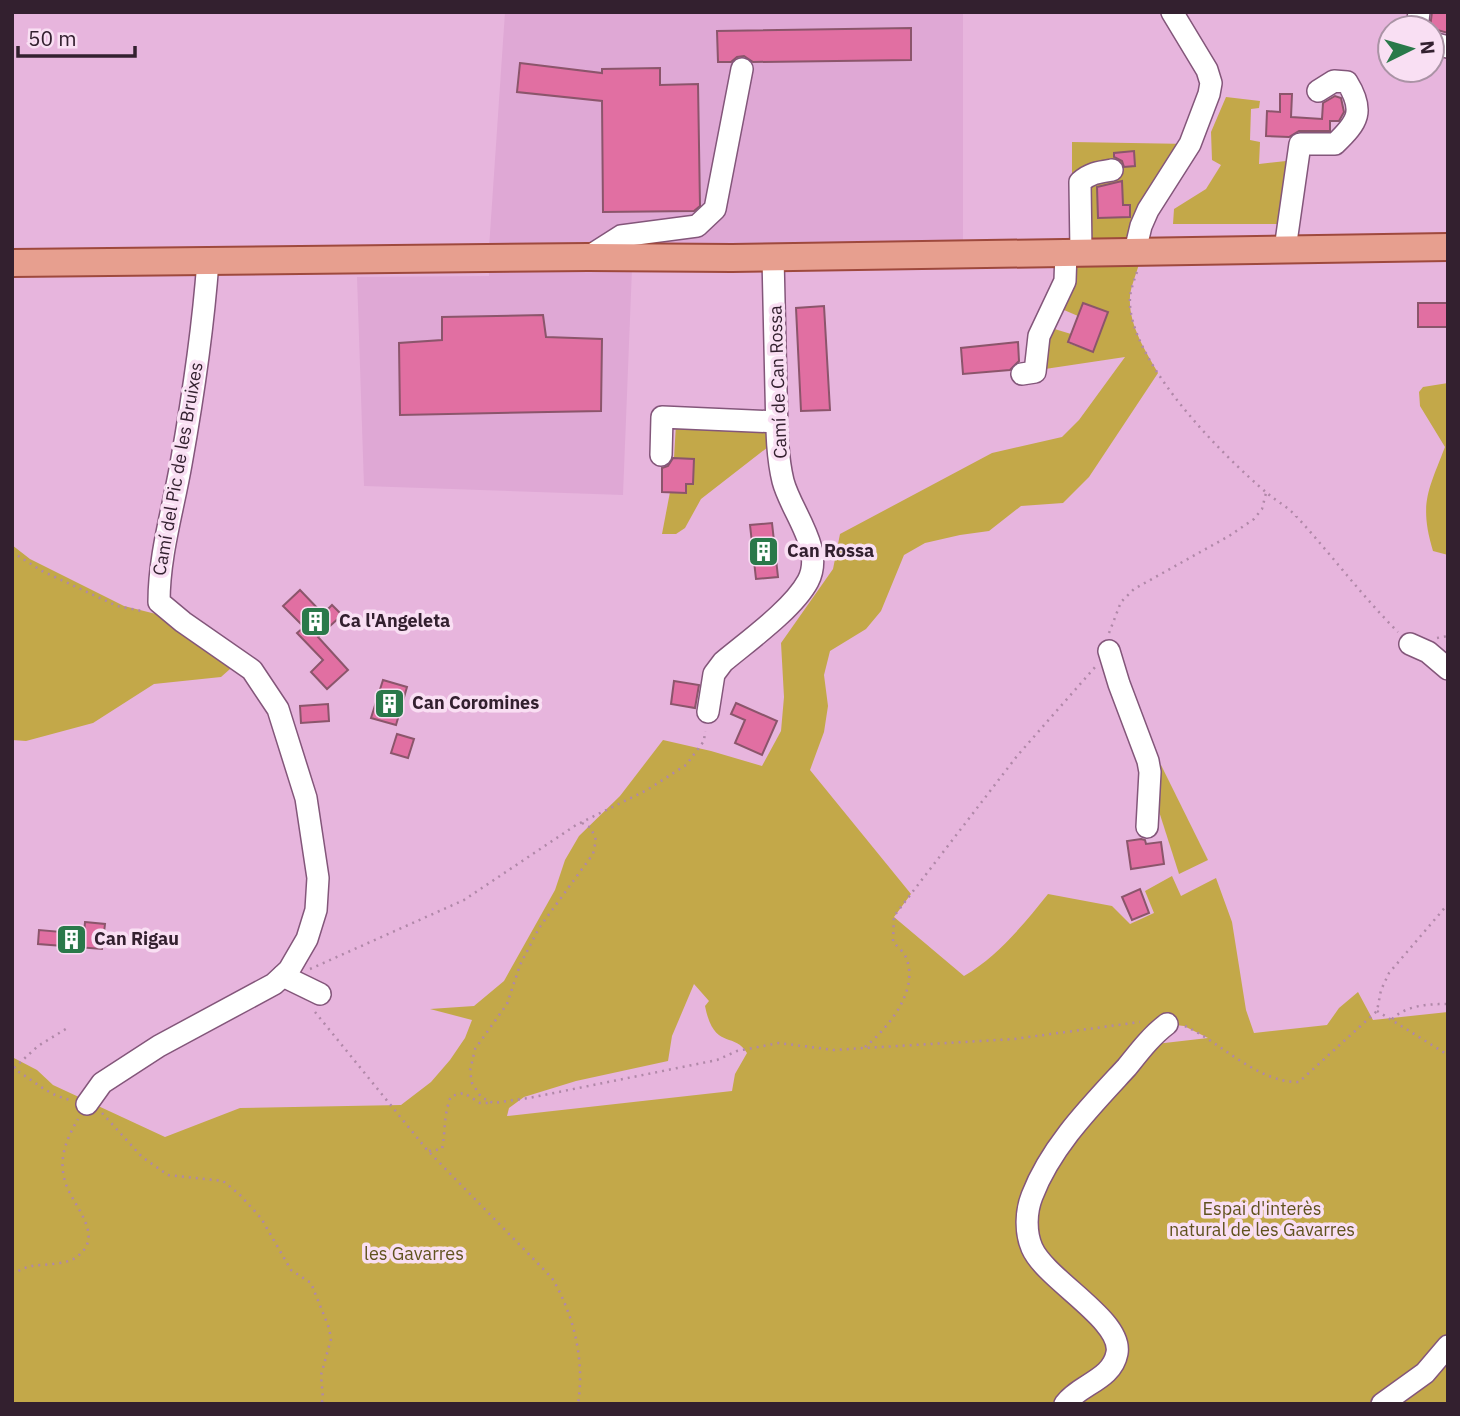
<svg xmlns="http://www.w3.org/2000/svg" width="1460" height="1416" font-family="'IBM Plex Sans',sans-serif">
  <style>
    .built { fill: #dfa8d5 }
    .green { fill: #c3a849; fill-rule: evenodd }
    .building { fill: #e16fa2; stroke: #8b556b; stroke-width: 2 }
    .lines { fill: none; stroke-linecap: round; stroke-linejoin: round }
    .minor-casing { stroke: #83567a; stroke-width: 24 }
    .major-casing { stroke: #9e493d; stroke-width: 30 }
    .path { stroke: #b088a8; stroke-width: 2.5; stroke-dasharray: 2 5; stroke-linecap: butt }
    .minor { stroke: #fff; stroke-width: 21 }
    .major { stroke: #e79f8f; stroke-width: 26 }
    .labels { text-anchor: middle; stroke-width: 7; stroke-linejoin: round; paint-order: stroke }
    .street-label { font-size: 18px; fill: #33202f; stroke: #f9dff3 }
    .poi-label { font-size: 18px; font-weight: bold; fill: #33202f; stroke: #f9dff3; text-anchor: start }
    .park-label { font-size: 18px; fill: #60521e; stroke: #f9dff3 }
  </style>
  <rect width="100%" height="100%" fill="#e7b5dd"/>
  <polygon class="built" points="505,12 963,12 963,243 632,268 623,495 364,486 357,277 489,276 489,248"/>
  <g class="green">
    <polygon points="1226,97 1260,101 1259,108 1251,109 1250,140 1260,142 1259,164 1286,161 1278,224 1173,224 1174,209 1206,189 1221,165 1212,160 1211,132"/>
    <polygon points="1072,142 1190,144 1138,239 1087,241 1072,198"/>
    <path d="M1139 264C1136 275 1131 286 1130 296 1128 324 1145 350 1158 373L1089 477 1063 503 1021 506 989 531 960 535 925 543 904 555 881 611 866 629 830 651 824 675 828 706 824 732 810 770 911 894 894 917 964 976C998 956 1024 924 1048 894L1112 906 1130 924 1154 913 1145 891 1172 876 1181 896 1216 878 1232 922 1246 1010 1254 1033 1327 1025 1339 1008 1358 992 1373 1020 1448 1012V1404H12V1057L37 1070 53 1085 165 1137 240 1108 401 1105 431 1082 450 1060 465 1038 472 1020 430 1009 474 1006 504 981 555 890 565 860 579 836 620 796 663 740 711 751 762 766 781 731 784 697 781 643 833 569 840 534 992 453 1062 437 1079 420 1125 357 1045 369 1048 327 1071 334 1068 343 1093 352 1108 313 1083 303 1078 316 1057 307 1071 265ZM694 984 709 1001 705 1006C714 1051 734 1031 747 1053L735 1074 732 1091 507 1116 509 1108 524 1097 576 1081 668 1061 672 1036ZM1167 1024 1184 1026 1208 1038 1147 1045Z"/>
    <path d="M1448 383V555L1433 551C1419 504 1428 491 1445 447L1420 406 1419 392 1423 387Z"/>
    <polygon points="676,424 768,428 768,447 701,499 685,528 676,534 662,534 670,492 685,493 686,484 693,484 694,459 674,458"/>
    <polygon points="12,545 30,559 124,606 168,617 226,657 230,669 221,677 154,684 93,723 26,741 12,740"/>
    <polygon points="1161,765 1208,860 1179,874 1156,802 1158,766"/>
  </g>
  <g class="building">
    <polygon points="1432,12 1448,12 1448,33 1430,28"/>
    <polygon points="911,28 911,60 753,62 744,56 737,57 731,62 718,62 717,31"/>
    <polygon points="520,63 602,73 602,69 660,68 660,85 698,84 700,206 694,211 603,212 602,101 517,92"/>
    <polygon points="1280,94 1292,94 1291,117 1322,119 1323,103 1335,96 1341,98 1344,112 1339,121 1330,121 1330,131 1299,131 1289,137 1266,136 1267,111 1280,112"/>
    <polygon points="1134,151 1135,166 1124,167 1122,161 1114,157 1114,153"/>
    <polygon points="1122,181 1123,205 1130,205 1130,217 1098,218 1097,187"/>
    <polygon points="1083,303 1108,312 1093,352 1068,342"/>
    <rect x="1418" y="303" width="30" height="24"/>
    <polygon points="824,306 830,410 801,411 796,308"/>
    <polygon points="543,315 546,337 602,339 601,411 400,415 399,343 442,340 442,317"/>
    <polygon points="1018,342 1019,361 1010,370 963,374 961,348"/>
    <polygon points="673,458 694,459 693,484 686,484 686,493 662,492 662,468 668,466"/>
    <polygon points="772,523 778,577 756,579 750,525"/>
    <polygon points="300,590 323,614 332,605 342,615 318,637 348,670 327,689 311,672 323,660 297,633 304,627 283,606"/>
    <polygon points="383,680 407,687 396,725 371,718"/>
    <polygon points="674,681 699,685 695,708 671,704"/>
    <polygon points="736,703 777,721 762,755 735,743 745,720 731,714"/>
    <polygon points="328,704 329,721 301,723 300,706"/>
    <polygon points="397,734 414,739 408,758 391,753"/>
    <polygon points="1141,839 1145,840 1146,844 1161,842 1164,864 1131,869 1127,841"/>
    <polygon points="1140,889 1149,913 1132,920 1122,897"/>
    <polygon points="85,922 105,924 102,949 38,944 39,930 84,934"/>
  </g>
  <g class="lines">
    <defs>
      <g id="minor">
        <polyline points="1417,28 1419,12"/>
        <polyline points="1432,43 1448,47"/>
        <path d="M1285 249 1300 144H1335C1358 122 1365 111 1347 82L1334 81 1318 91"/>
        <polyline points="1135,251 1141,226 1148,210 1190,144 1209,94 1211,83 1207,70 1172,12"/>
        <path d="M1081 252 1080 182C1090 173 1099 172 1112 170"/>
        <polyline points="588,257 621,236 697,226 715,209 742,69"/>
        <polyline points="1022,374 1035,372 1039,336 1065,281 1066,252"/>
        <polyline points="661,455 662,417 777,422"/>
        <polyline points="1410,644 1428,652 1448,669"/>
        <polyline points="1109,651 1119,684 1148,761 1150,772 1147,827"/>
        <path d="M708 712 714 674 723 662C748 641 793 609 808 581 825 549 791 512 783 481 776 452 777 420 776 390 775 346 774 301 773 257"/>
        <polyline points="283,976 320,994"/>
        <path d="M87 1104 102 1083 159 1046 274 984 289 970 307 939 316 910 318 878 306 798 278 709 252 670 183 622 159 602C159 555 173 510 181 464 193 397 203 329 208 261"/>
        <path d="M1065 1404C1080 1384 1112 1380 1117 1353 1123 1320 1046 1280 1032 1248 1025 1232 1026 1211 1032 1196 1051 1146 1092 1105 1127 1067 1139 1052 1151 1036 1167 1024"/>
        <polyline points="1382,1404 1425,1373 1448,1346"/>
      </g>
      <polyline id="major" points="12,263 588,257 732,258 1448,247"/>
    </defs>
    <use href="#minor" class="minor-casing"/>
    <use href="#major" class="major-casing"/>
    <g class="path">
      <path d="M1137 272C1134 280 1131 289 1130 297 1126 359 1223 456 1267 493 1276 501 1288 507 1296 516 1331 554 1361 595 1398 632"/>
      <polyline points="12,552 42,571 117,606 142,611"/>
      <polyline points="1109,633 1121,602 1134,589 1229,536 1254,519 1262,509 1266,493"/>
      <polyline points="1437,638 1448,636"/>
      <polyline points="582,823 591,828 596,840 593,854 539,928 520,965 507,1004 475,1049 470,1071 472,1083 481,1097 493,1103 529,1098 717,1060 737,1051 779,1043 834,1050 864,1048 1014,1039 1140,1022"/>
      <polyline points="310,969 464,900 576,825 647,790 686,765 704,741 705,731"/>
      <polyline points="1377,1011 1448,1055"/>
      <path d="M315 1012 428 1151 552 1278C574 1315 585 1361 578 1404"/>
      <path d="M1392 1019C1407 1005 1428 1004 1448 1004"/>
      <path d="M1185 1026C1220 1042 1258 1083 1299 1082L1377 1011 1381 990 1389 973 1448 904"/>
      <path d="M865 1047C888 1028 918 992 907 960 905 953 898 947 893 942L894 916 1017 756 1096 666"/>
      <path d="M12 1068C33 1079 46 1095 71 1100"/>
      <polyline points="14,1068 38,1046 69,1027"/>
      <polyline points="102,1113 142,1157 168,1175 223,1181 239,1194 261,1218 291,1270 311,1283 329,1328 331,1339 321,1375 323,1399 321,1404"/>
      <path d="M429 1151 442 1149C446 1129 443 1117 451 1096L464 1093 480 1103H489"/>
      <path d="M12 1274C19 1271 25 1267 32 1266 45 1264 64 1265 75 1258 108 1236 71 1205 65 1181 58 1158 67 1138 78 1119"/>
    </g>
    <use href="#minor" class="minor"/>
    <use href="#major" class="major"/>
  </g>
  <defs>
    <symbol id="building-square" viewBox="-11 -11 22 22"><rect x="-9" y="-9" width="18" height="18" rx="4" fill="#2a794a" stroke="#f9dff3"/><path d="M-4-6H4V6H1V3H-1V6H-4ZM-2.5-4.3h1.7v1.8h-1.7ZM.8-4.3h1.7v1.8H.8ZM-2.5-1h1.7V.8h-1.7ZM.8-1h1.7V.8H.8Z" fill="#fff"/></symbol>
  </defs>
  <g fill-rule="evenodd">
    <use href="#building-square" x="746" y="534" width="35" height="35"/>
    <use href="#building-square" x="298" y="604" width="35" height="35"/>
    <use href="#building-square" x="372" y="686" width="35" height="35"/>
    <use href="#building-square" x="54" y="922" width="35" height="35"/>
  </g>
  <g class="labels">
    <g class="street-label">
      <text transform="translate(778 382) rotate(-92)" y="6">Camí de Can Rossa</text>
      <text transform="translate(178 469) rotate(-80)" y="6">Camí del Pic de les Bruixes</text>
    </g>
    <g class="poi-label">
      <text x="787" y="557">Can Rossa</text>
      <text x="339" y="627">Ca l'Angeleta</text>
      <text x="412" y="709">Can Coromines</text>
      <text x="94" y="945">Can Rigau</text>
    </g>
    <g class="park-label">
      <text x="1262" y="1215">Espai d'interès<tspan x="1262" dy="21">natural de les Gavarres</tspan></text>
      <text x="414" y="1260">les Gavarres</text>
    </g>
  </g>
  <rect width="1460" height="1416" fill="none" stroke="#33202f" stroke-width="28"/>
  <g transform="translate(1411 49) rotate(85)"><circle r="33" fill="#f9dff3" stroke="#aa93a5" stroke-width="2"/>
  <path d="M0-5L12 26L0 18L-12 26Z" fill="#2a794a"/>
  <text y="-10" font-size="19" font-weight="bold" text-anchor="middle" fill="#33202f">N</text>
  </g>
  <path d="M18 46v10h117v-10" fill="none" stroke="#33202f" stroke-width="3.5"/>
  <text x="28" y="46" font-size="21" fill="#33202f" stroke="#f9dff3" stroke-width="5" paint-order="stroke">50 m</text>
</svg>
